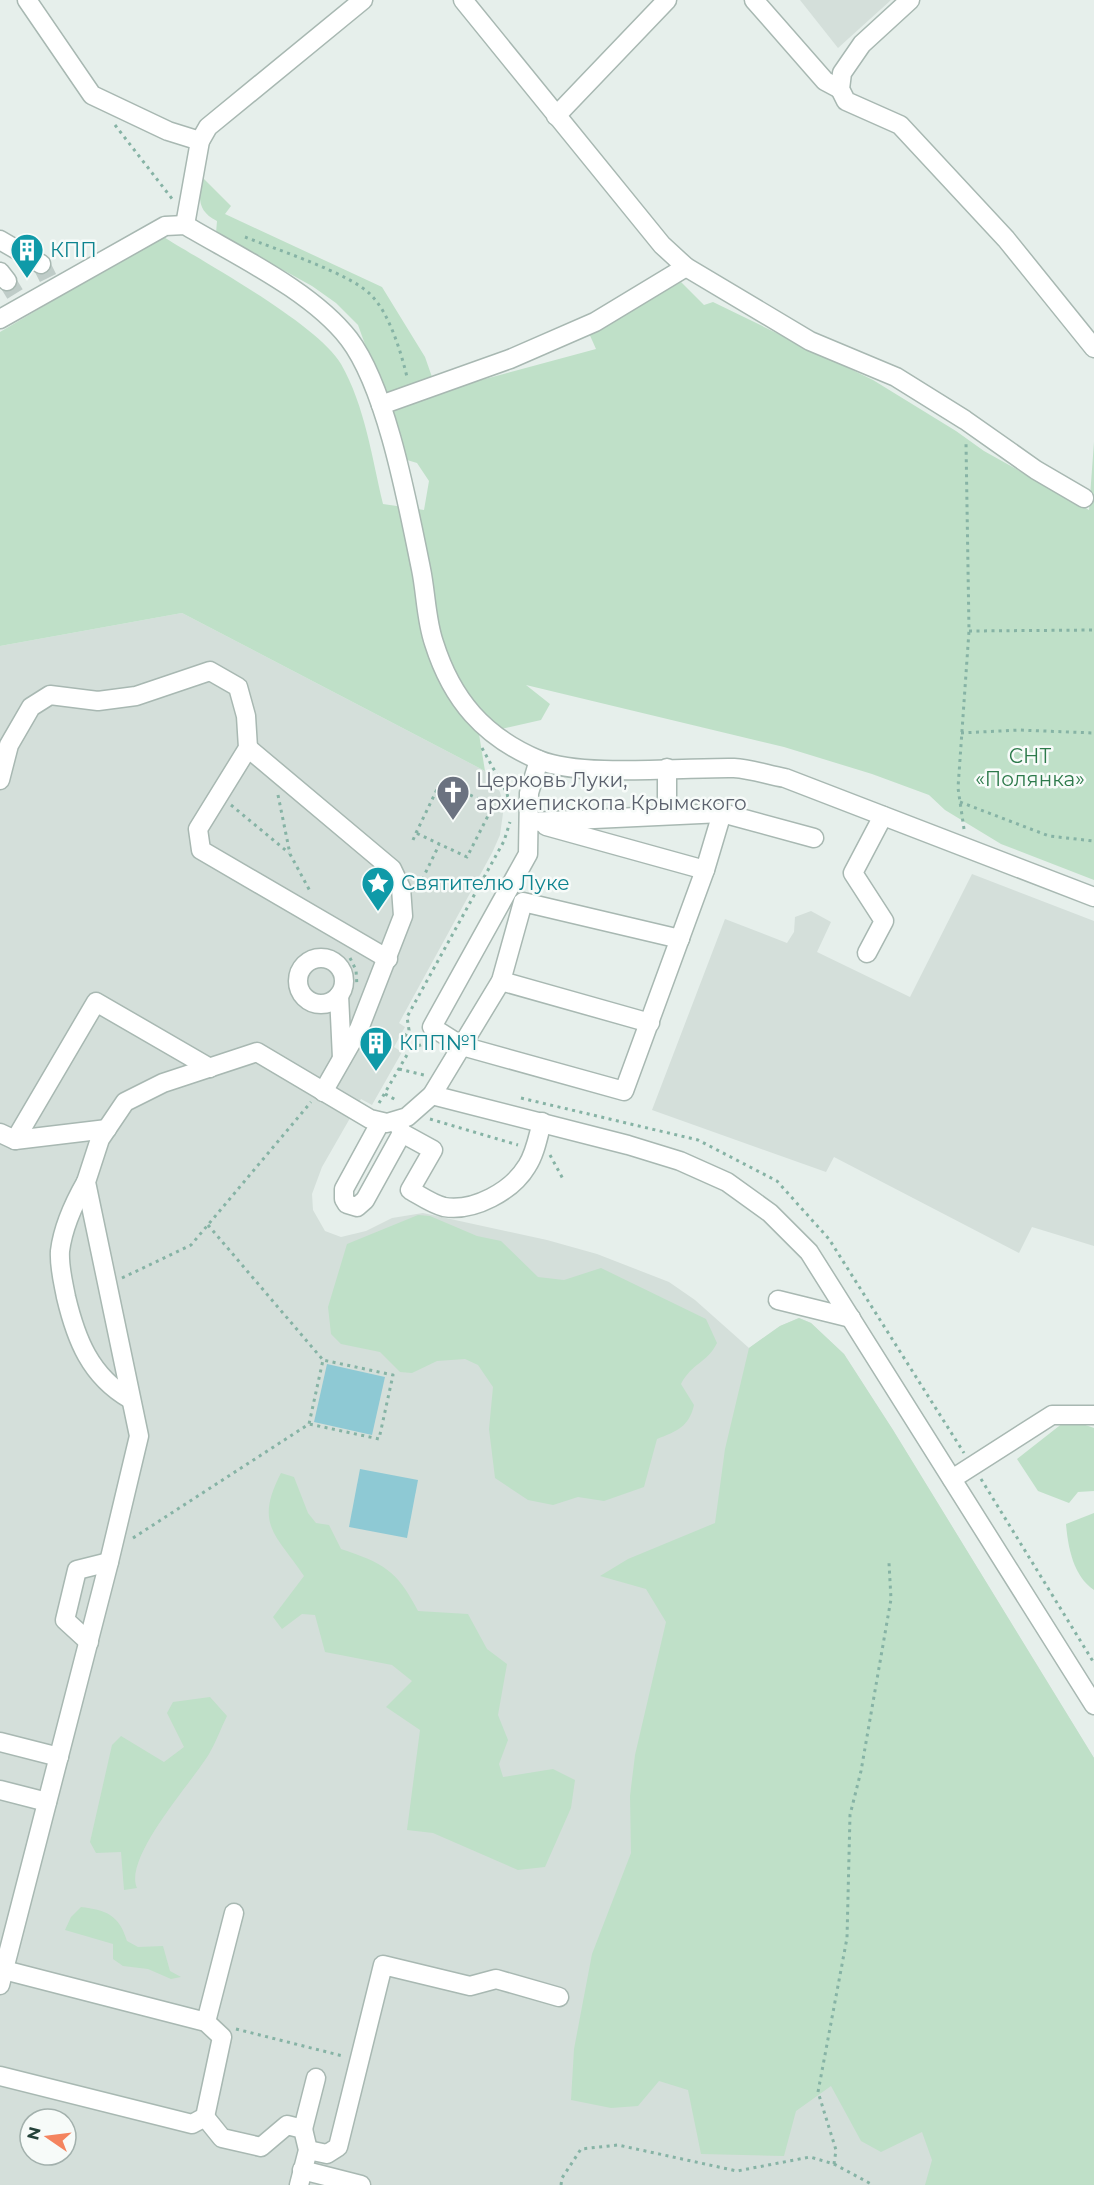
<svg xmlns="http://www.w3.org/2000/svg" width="1094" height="2185" font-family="Montserrat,sans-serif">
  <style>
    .built { fill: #d4dfda; fill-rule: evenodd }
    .green { fill: #bfe0c8 }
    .water { fill: #8ec9d4 }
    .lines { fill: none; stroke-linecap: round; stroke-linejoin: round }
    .minor-tunnel { stroke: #bfccc8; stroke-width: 18; stroke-dasharray: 18 9; stroke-linecap: butt }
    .minor-casing { stroke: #a8b8b2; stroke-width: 21 }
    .path { stroke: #86b3a5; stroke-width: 3; stroke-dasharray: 3 4.5; stroke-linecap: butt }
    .minor { stroke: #fff; stroke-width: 18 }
    .labels { text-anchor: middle; stroke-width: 5; stroke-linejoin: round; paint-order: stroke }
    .culture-label { font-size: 20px; fill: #0d838f; stroke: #f7fbf9; text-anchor: start }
    .park-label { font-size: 20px; fill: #2d7a4b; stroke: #f7fbf9 }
    .worship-label { font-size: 20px; fill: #5b616d; stroke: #f7fbf9; text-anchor: start }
  </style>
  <rect width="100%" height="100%" fill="#e6efeb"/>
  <g class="built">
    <polygon points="800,0 891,0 838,48"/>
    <path d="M182 613 485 771 500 792 504 806 500 835 492 853 399 1023 405 1027 394 1047 402 1052 372 1105 361 1099 322 1167 312 1194 313 1210 325 1231 341 1237 366 1231 392 1218 423 1213 547 1240 597 1254 669 1282 695 1300 749 1348 780 1326 799 1318 811 1323 844 1354 893 1430 1094 1758V2185H0V646ZM30 2119H66V2155H30Z"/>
    <polygon points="972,874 1094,921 1094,1246 1032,1227 1019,1253 834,1157 826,1172 652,1110 725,919 787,943 794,932 795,917 811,911 831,922 817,952 910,997"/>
  </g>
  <g class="green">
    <path d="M203 178 231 206 225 214 382 287 425 357 432 377 429 391 437 392 596 349 588 331 650 294 653 298 681 282 704 305 713 302 873 380 956 431 984 451 1089 510 1094 442V880L1001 844 945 810 929 795 872 774 784 747 526 685 550 704 541 720 479 734 485 771 182 613 0 646V332L162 236C205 263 318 324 341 364 365 406 372 458 383 504L424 510 429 481 417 463 407 460 358 325 336 303 312 286 216 233 217 221C197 211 198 197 203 178Z"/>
    <path d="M418 1215 430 1216 477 1236 501 1241 538 1277 564 1280 601 1268 706 1319 717 1343C707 1363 692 1363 681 1384L694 1405C689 1427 677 1431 657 1439L644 1487 604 1501 578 1497 553 1505 528 1500 495 1478 489 1429 493 1387 478 1365 465 1359 437 1361 412 1373 400 1372 380 1352 341 1344 331 1334 328 1307 347 1244Z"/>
    <polygon points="799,1318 811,1323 844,1354 893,1430 1094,1758 1094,2185 925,2185 932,2160 922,2132 881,2152 861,2141 831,2086 796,2111 784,2156 701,2154 688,2090 659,2081 638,2106 611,2108 571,2100 574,2049 592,1954 631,1853 630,1796 635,1755 666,1622 646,1589 600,1576 628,1559 715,1523 725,1449 749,1348 780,1326"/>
    <polygon points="1068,1419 1094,1428 1094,1491 1078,1492 1069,1503 1038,1491 1017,1459"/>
    <path d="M281 1473 294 1477 308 1513 316 1523 329 1525 341 1549C383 1563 397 1570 418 1611L468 1614 487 1649 507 1664 498 1715 508 1740 499 1764 503 1777 553 1769 575 1780 571 1808 545 1867 518 1870 433 1833 407 1830 420 1730 386 1707 412 1681 392 1665 325 1652 315 1615 302 1614 282 1629 273 1617 304 1576C276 1534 254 1525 281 1473Z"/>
    <path d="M1094 1513V1590C1073 1576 1068 1547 1066 1524Z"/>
    <path d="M210 1697 227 1716C221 1728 216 1742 209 1754 192 1782 123 1858 137 1888L124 1890 121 1852 96 1853 90 1842 112 1745 121 1736 164 1762 184 1747 167 1713 173 1702Z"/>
    <path d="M81 1907C105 1910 119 1914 127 1941L138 1947 163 1946 170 1971 181 1977 171 1979 148 1969 123 1966 113 1959V1944L65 1930 71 1917Z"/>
  </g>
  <g class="water">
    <polygon points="327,1364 385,1377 372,1435 314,1422"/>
    <polygon points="360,1469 418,1480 407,1538 349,1527"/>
  </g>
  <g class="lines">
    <g class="minor-tunnel">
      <polyline points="41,264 48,278"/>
      <polyline points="7,281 15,294"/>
    </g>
    <defs>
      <g id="minor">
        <polyline points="27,0 92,95 168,131 200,141"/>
        <polyline points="463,0 662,245 686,267 810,341 896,377 965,420 1036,470 1084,498"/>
        <polyline points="754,0 825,81 840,89"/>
        <polyline points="910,0 862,44 842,73 840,89 846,101 900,125 1006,239 1094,348"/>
        <polyline points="556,116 667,0"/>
        <polyline points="185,225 200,141 208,127 363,0"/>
        <polyline points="0,240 41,264"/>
        <polyline points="0,272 7,281"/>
        <path d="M0 319 165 226 185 225C237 256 312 291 349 339 387 389 408 506 421 569 426 593 426 620 434 643 452 700 484 737 539 760 583 778 683 767 734 768 751 769 768 775 785 778L1094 897"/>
        <polyline points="381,405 510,359 595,322 686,267"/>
        <polyline points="248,748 392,869 401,888 403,916 359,1029 323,1092"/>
        <polyline points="539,760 529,793 528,854 432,1027 462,1046 624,1091 705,870 722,813"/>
        <polyline points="667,768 667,815"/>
        <polyline points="0,780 9,745 31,707 50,695 98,701 136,696 210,671 238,687 246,716 248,748 198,829 201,850 388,959"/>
        <polyline points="530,822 722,813 814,838"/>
        <polyline points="546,826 705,870"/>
        <polyline points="867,953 884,921 853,873 883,816"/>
        <circle cx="321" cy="981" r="23"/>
        <polyline points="501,981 650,1023"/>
        <polyline points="339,995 342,1058"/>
        <polyline points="432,1095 628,1145 680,1161 727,1182 770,1213 809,1252 1094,1705"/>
        <path d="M397 1121 402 1133 433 1150 410 1190C421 1196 432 1204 444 1207 474 1212 512 1191 527 1166 535 1154 538 1137 542 1122"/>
        <polyline points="380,1123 344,1189 344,1199 347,1204 357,1207 365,1200 402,1133"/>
        <polyline points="0,1133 15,1140 107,1129"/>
        <polyline points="15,1140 96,1002 210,1068"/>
        <path d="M86 1182C74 1203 63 1227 60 1251 59 1267 63 1281 66 1297 76 1339 90 1376 130 1399"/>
        <polyline points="778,1300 851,1318"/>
        <polyline points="952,1479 1052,1415 1094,1415"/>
        <polyline points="89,1642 65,1620 77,1570 109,1562"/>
        <polyline points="0,1742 59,1757"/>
        <polyline points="0,1790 47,1802"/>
        <polyline points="0,1985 109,1562 139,1436 86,1182 100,1139 125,1102 163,1083 257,1052 370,1119 387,1123 407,1117 432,1095 501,981 523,902 680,939"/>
        <polyline points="206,2022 234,1913"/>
        <polyline points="0,2076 192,2124 205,2117 222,2037 206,2022 4,1970"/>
        <polyline points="205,2117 222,2138 261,2147 287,2125 303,2129 308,2150 299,2185"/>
        <polyline points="303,2129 316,2078"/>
        <polyline points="308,2150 327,2154 338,2147 383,1965 470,1986 496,1979 559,1997"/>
        <polyline points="302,2170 361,2185"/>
      </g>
    </defs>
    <use href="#minor" class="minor-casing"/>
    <g class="path">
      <polyline points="115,125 173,200"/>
      <path d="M245 237C275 249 349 273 370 294 389 312 401 352 407 377"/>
      <polyline points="969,631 1094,630"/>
      <polyline points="961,733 1019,730 1094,733"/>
      <polyline points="482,748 507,793 510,810"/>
      <polyline points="278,795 290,854 311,893"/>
      <polyline points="960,802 1049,836 1094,841"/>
      <polyline points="231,805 289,853"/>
      <polyline points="964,829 958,788 969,631 966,443"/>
      <polyline points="413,840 416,833 441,781 493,806 467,857 416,833"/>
      <polyline points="419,886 439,845"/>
      <polyline points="350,958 356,970 357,986"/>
      <polyline points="411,1048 427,1043"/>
      <polyline points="399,1069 424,1075"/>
      <polyline points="385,1094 398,1101"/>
      <polyline points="521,1098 698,1140 777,1181 829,1239 964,1453"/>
      <polyline points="379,1103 411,1048 401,1043 409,1030 407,1017 504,841 510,822"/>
      <polyline points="430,1119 518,1145"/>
      <polyline points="550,1155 563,1179"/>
      <polyline points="208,1225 323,1360"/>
      <polyline points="122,1278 191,1245 311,1102"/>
      <polyline points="981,1479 1094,1663"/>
      <polyline points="133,1538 309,1424 323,1360 393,1375 379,1439 309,1424"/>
      <polyline points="236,2029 343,2056"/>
      <polyline points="834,2164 873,2185"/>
      <polyline points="561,2185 562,2178 581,2149 618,2145 737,2171 810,2157 834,2164 836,2150 818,2092 847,1938 850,1815 861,1771 891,1599 889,1563"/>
    </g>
    <use href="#minor" class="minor"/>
  </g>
  <defs>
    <symbol id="building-pin" viewBox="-11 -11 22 30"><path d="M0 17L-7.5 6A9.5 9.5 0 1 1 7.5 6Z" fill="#0f9aa8" stroke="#f7fbf9"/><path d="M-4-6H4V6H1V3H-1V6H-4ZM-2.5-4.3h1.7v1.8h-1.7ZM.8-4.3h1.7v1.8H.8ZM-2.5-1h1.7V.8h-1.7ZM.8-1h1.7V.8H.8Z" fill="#fff"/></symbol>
    <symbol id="church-pin" viewBox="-11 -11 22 30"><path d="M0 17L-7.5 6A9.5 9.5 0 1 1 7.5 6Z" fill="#6b7280" stroke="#f7fbf9"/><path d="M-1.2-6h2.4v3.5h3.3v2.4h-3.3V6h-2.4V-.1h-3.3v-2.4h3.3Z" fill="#fff"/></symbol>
    <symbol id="sight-pin" viewBox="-11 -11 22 30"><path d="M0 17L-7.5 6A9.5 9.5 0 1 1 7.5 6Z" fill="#0f9aa8" stroke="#f7fbf9"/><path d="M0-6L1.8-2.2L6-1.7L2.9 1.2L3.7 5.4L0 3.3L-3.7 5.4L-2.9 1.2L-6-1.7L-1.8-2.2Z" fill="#fff"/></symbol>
  </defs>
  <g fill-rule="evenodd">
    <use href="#building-pin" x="8" y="231" width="38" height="52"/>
    <use href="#church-pin" x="434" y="773" width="38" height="52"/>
    <use href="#sight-pin" x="359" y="864" width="38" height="52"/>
    <use href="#building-pin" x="357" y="1024" width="38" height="52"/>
  </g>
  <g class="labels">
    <g class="culture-label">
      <text x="50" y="257">КПП</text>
      <text x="401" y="890">Святителю Луке</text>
      <text x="399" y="1050">КПП№1</text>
    </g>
    <g class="park-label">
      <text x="1030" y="763">СНТ<tspan x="1030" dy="23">«Полянка»</tspan></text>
    </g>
    <g class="worship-label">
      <text x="476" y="787">Церковь Луки,<tspan x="476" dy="23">архиепископа Крымского</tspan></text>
    </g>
  </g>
  <g transform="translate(48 2137) rotate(284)"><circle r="28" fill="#f7fbf9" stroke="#a3b1ad" stroke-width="1.5"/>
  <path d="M0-4.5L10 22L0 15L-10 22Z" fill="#f4845f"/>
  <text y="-9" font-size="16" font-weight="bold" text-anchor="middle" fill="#24423a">N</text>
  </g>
</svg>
